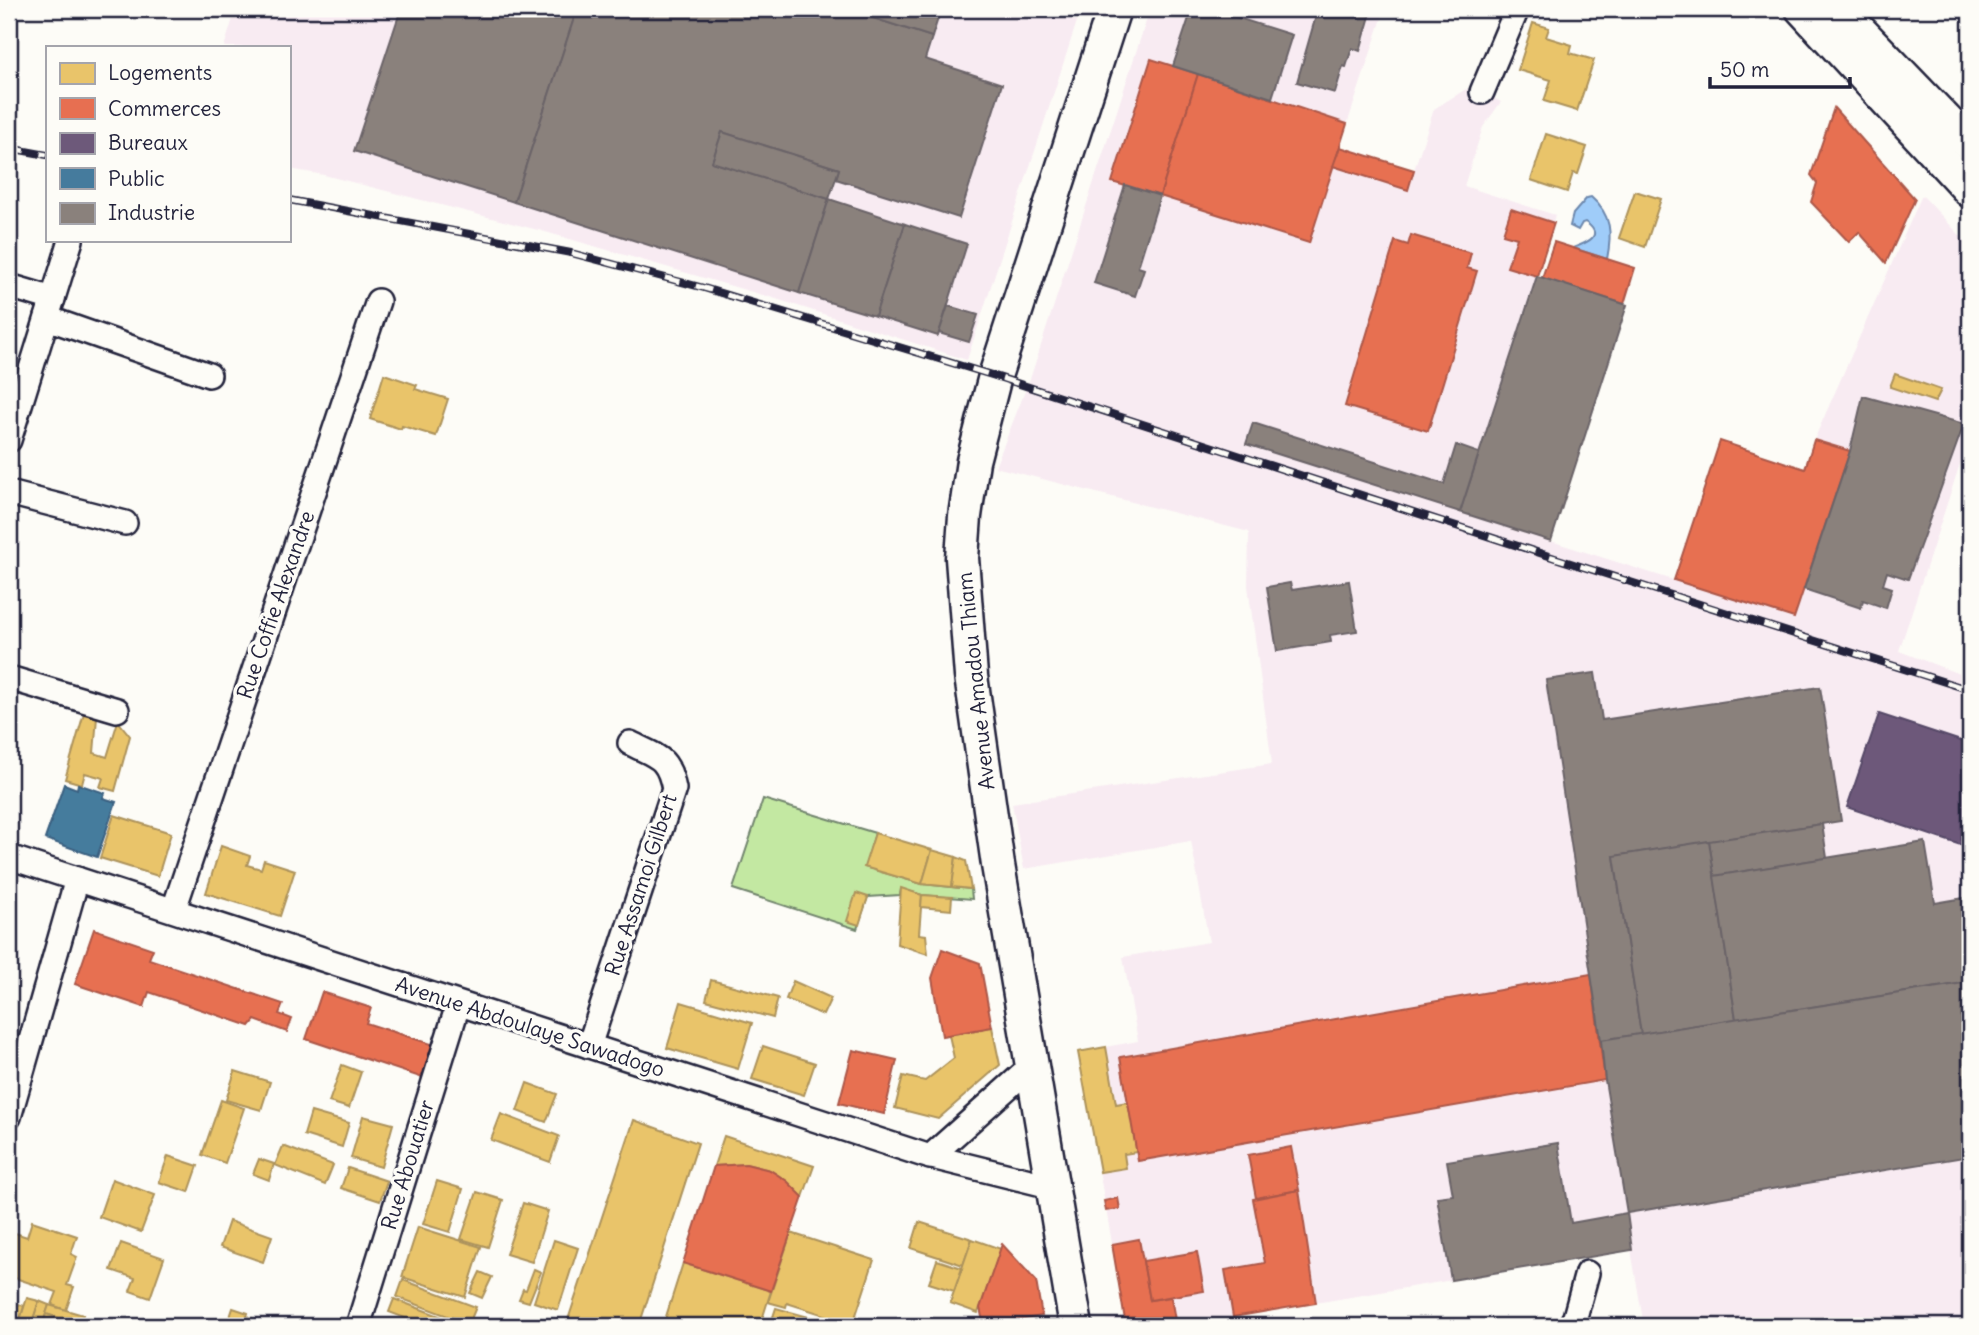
<svg xmlns="http://www.w3.org/2000/svg" width="1979" height="1335" font-family="Delius,sans-serif">
  <style>
    .built { fill: #f8ebf2 }
    .green { fill: #c3e8a2; stroke: #72856e; stroke-width: 2 }
    .water { fill: #9fccf9; stroke: #6d88ad; stroke-width: 2 }
    .homes { fill: #e9c46a; stroke: #ad935c; stroke-width: 2 }
    .shops { fill: #e76f51; stroke: #ac584a; stroke-width: 2 }
    .offices { fill: #6d597a; stroke: #564867; stroke-width: 2 }
    .public { fill: #457b9d; stroke: #3a6080; stroke-width: 2 }
    .industry { fill: #8a817c; stroke: #6b6468; stroke-width: 2 }
    .lines { fill: none; stroke-linecap: round; stroke-linejoin: round }
    .street-casing { stroke: #22223b; stroke-width: 28 }
    .secondary-casing { stroke: #22223b; stroke-width: 37 }
    .street { stroke: #fdfcf7; stroke-width: 23 }
    .secondary { stroke: #fdfcf7; stroke-width: 32 }
    .rail-casing { stroke: #22223b; stroke-width: 8 }
    .rail { stroke: #fdfcf7; stroke-width: 5; stroke-dasharray: 16; stroke-linecap: butt }
    .labels { text-anchor: middle; stroke-width: 7; stroke-linejoin: round; paint-order: stroke }
    .street-label { font-size: 21px; fill: #22223b; stroke: #fdfcf7 }
  </style>
  <rect width="100%" height="100%" fill="#fdfcf7"/>
  <filter id="ink" filterUnits="userSpaceOnUse"><feTurbulence type="fractalNoise" baseFrequency=".0143" numOctaves="2"/><feDisplacementMap in="SourceGraphic" scale="14" xChannelSelector="R" yChannelSelector="G"/><feConvolveMatrix kernelMatrix="1 2 1 2 8 2 1 2 1" color-interpolation-filters="sRGB"/></filter>
  <g filter="url(#ink)">
    <g class="built">
      <polygon points="236,9 1081,9 967,360 773,298 542,231 324,175 289,169 289,47 224,47"/>
      <polygon points="1150,9 1385,9 1340,146 1414,170 1434,109 1466,89 1482,92 1501,102 1483,127 1464,186 1555,215 1537,276 1551,541 1673,580 1720,441 1805,469 1814,440 1922,195 1970,246 1970,433 1899,651 1970,678 1970,1326 1644,1326 1631,1250 1179,1326 1107,1326 1106,1320 1125,1316 1078,1052 1138,1041 1123,957 1209,942 1191,841 1024,869 1012,803 1272,764 1248,586 1249,532 995,467 1031,376"/>
    </g>
    <polygon class="green" points="763,799 875,833 865,867 922,884 971,889 972,899 922,895 901,889 900,895 868,897 857,929 733,889"/>
    <path class="water" d="M1591 197C1612 215 1612 234 1607 259L1573 248C1586 243 1606 236 1585 222L1582 223 1578 230 1570 226 1573 214 1587 198Z"/>
    <g class="homes">
      <polygon points="1533,23 1549,28 1546,37 1572,45 1570,53 1594,60 1577,111 1544,101 1551,80 1518,70"/>
      <polygon points="1546,134 1587,147 1578,174 1573,173 1567,192 1531,180"/>
      <polygon points="1635,191 1661,199 1645,247 1619,238"/>
      <polygon points="384,374 417,385 415,389 448,399 436,436 402,426 401,429 370,419"/>
      <polygon points="1895,374 1941,390 1935,402 1890,387"/>
      <polygon points="84,713 97,717 94,753 107,757 118,721 130,736 115,791 100,787 103,778 85,773 82,784 65,779"/>
      <polygon points="114,815 171,833 158,876 100,858"/>
      <polygon points="875,833 932,850 922,884 864,867"/>
      <polygon points="221,846 250,856 247,865 261,869 264,860 295,870 280,916 206,893"/>
      <polygon points="932,850 956,857 952,887 922,884"/>
      <polygon points="956,857 966,861 971,889 952,887"/>
      <polygon points="901,888 922,895 919,934 926,935 928,954 897,944"/>
      <polygon points="856,893 868,897 859,925 847,921"/>
      <polygon points="922,895 952,897 951,910 921,907"/>
      <polygon points="711,980 778,998 773,1018 706,1000"/>
      <polygon points="793,981 831,998 823,1015 786,999"/>
      <polygon points="681,1002 752,1023 738,1069 667,1048"/>
      <polygon points="992,1027 1000,1065 938,1119 895,1108 903,1076 925,1081 954,1058 949,1035"/>
      <polygon points="763,1046 815,1063 804,1095 752,1079"/>
      <polygon points="1106,1047 1116,1104 1128,1102 1137,1152 1124,1154 1126,1168 1100,1172 1078,1052"/>
      <polygon points="342,1065 361,1072 349,1108 329,1102"/>
      <polygon points="235,1071 270,1082 261,1110 226,1100"/>
      <polygon points="527,1083 557,1094 546,1122 517,1111"/>
      <polygon points="221,1100 244,1108 225,1163 202,1155"/>
      <polygon points="311,1112 349,1123 342,1147 304,1135"/>
      <polygon points="501,1114 559,1136 550,1162 491,1140"/>
      <polygon points="363,1116 393,1124 381,1167 351,1158"/>
      <polygon points="634,1120 698,1143 639,1326 566,1326"/>
      <polygon points="724,1136 814,1166 803,1197 787,1181 770,1170 746,1164 714,1166"/>
      <polygon points="283,1146 333,1165 325,1185 275,1165"/>
      <polygon points="168,1156 198,1166 189,1192 159,1182"/>
      <polygon points="259,1159 274,1164 269,1180 253,1174"/>
      <polygon points="348,1168 387,1181 380,1201 341,1188"/>
      <polygon points="112,1179 155,1195 141,1232 99,1217"/>
      <polygon points="437,1181 463,1189 450,1232 423,1224"/>
      <polygon points="477,1192 503,1200 488,1247 461,1239"/>
      <polygon points="523,1203 548,1211 532,1262 506,1254"/>
      <polygon points="32,1221 77,1236 71,1254 77,1257 67,1285 74,1287 66,1310 52,1305 57,1292 9,1276 9,1231 27,1237"/>
      <polygon points="229,1221 272,1236 263,1262 220,1247"/>
      <polygon points="919,1222 972,1239 963,1265 911,1248"/>
      <polygon points="418,1227 481,1247 465,1297 402,1277"/>
      <polygon points="791,1233 874,1260 853,1324 787,1303 786,1307 768,1302"/>
      <polygon points="972,1239 1001,1249 978,1313 950,1303"/>
      <polygon points="554,1240 578,1248 558,1310 534,1302"/>
      <polygon points="121,1243 164,1258 150,1298 130,1291 135,1278 111,1270"/>
      <polygon points="937,1260 962,1268 954,1291 929,1283"/>
      <polygon points="683,1263 771,1291 760,1326 663,1326"/>
      <polygon points="534,1269 541,1272 529,1302 519,1299 523,1289 526,1290"/>
      <polygon points="480,1272 492,1277 482,1298 470,1293"/>
      <polygon points="403,1280 476,1307 469,1324 397,1297"/>
      <polygon points="27,1298 39,1301 31,1326 18,1326"/>
      <polygon points="394,1299 463,1325 462,1326 426,1326 389,1312"/>
      <polygon points="9,1301 24,1306 18,1326 9,1326"/>
      <polygon points="39,1301 49,1305 42,1326 31,1326"/>
      <polygon points="49,1305 83,1315 80,1325 46,1314"/>
      <polygon points="233,1308 248,1313 247,1317 276,1326 227,1326"/>
      <polygon points="776,1308 841,1326 770,1326"/>
      <polygon points="46,1314 78,1324 78,1326 42,1326"/>
    </g>
    <g class="shops">
      <polygon points="1151,59 1198,74 1160,196 1112,182"/>
      <polygon points="1198,74 1347,124 1309,243 1160,196"/>
      <polygon points="1834,108 1915,199 1886,263 1859,232 1849,242 1811,202 1817,183 1811,175"/>
      <polygon points="1340,147 1414,170 1408,190 1333,166"/>
      <polygon points="1511,209 1554,223 1537,276 1507,267 1517,238 1503,234"/>
      <polygon points="1411,235 1471,253 1467,268 1477,271 1428,431 1345,406 1395,241 1408,245"/>
      <polygon points="1554,242 1635,268 1624,304 1542,278"/>
      <polygon points="1814,440 1850,451 1794,618 1674,580 1720,441 1805,469"/>
      <polygon points="94,929 153,949 149,959 283,1004 279,1014 292,1019 287,1032 255,1020 250,1026 149,992 144,1007 75,984"/>
      <polygon points="942,949 980,963 992,1027 942,1036 932,978"/>
      <polygon points="1591,974 1605,1080 1138,1161 1120,1057"/>
      <polygon points="322,992 371,1008 366,1023 434,1045 423,1078 306,1039"/>
      <polygon points="853,1050 897,1060 884,1114 839,1103"/>
      <polygon points="1291,1147 1299,1190 1256,1198 1248,1155"/>
      <polygon points="746,1164 770,1170 787,1181 803,1197 771,1291 683,1263 714,1166"/>
      <polygon points="1299,1190 1316,1303 1233,1317 1225,1270 1265,1263 1253,1199"/>
      <polygon points="1118,1198 1120,1209 1106,1211 1104,1201"/>
      <polygon points="1139,1239 1150,1300 1171,1297 1176,1326 1126,1326 1112,1244"/>
      <polygon points="1002,1244 1036,1281 1042,1316 984,1326 980,1308"/>
      <polygon points="1197,1252 1204,1291 1150,1300 1143,1261"/>
    </g>
    <polygon class="offices" points="1879,714 1970,744 1970,848 1847,807"/>
    <polygon class="public" points="64,784 77,789 78,784 105,793 103,798 116,802 97,857 45,839"/>
    <g class="industry">
      <polygon points="401,9 577,9 514,202 354,151"/>
      <polygon points="577,9 845,9 932,37 925,59 1002,84 959,218 836,179 839,169 722,132 712,162 829,199 799,293 514,202"/>
      <polygon points="845,9 941,9 932,37"/>
      <polygon points="1192,9 1210,9 1292,35 1272,98 1173,66"/>
      <polygon points="1318,9 1329,11 1330,9 1372,9 1360,51 1352,48 1346,67 1343,66 1335,93 1297,82"/>
      <polygon points="722,132 839,169 829,199 712,162"/>
      <polygon points="1125,185 1160,196 1138,267 1144,269 1135,296 1094,283"/>
      <polygon points="829,199 905,224 875,316 799,293"/>
      <polygon points="905,224 967,244 938,336 875,316"/>
      <polygon points="1537,276 1627,305 1551,541 1460,512"/>
      <polygon points="948,306 978,315 969,342 939,333"/>
      <polygon points="1863,396 1964,424 1908,579 1887,572 1883,585 1892,588 1886,608 1863,600 1861,608 1804,589 1850,451"/>
      <polygon points="1253,423 1444,484 1456,445 1479,453 1460,512 1246,444"/>
      <polygon points="1349,581 1357,631 1330,635 1331,642 1277,651 1267,587 1290,583 1292,590"/>
      <polygon points="1595,673 1602,720 1820,687 1841,821 1614,856 1641,1034 1601,1040 1546,680"/>
      <polygon points="1822,824 1827,858 1714,876 1709,841"/>
      <polygon points="1709,841 1736,1019 1641,1034 1614,856"/>
      <polygon points="1925,842 1935,903 1970,897 1970,982 1736,1019 1714,876"/>
      <polygon points="1970,982 1970,1156 1627,1213 1605,1080 1601,1040"/>
      <polygon points="1558,1143 1571,1223 1627,1213 1632,1250 1451,1280 1437,1197 1453,1195 1447,1161"/>
    </g>
    <g class="lines">
      <defs>
        <g id="street">
          <polyline points="1482,92 1517,9"/>
          <polyline points="9,286 53,299"/>
          <polyline points="47,318 209,375"/>
          <polyline points="9,440 71,240"/>
          <polyline points="9,493 125,523"/>
          <polyline points="9,678 117,710"/>
          <polyline points="9,857 924,1155 1054,1187"/>
          <polyline points="174,909 378,301"/>
          <path d="M589 1046 674 789C668 756 657 757 630 743"/>
          <polyline points="9,1117 77,879"/>
          <polyline points="930,1157 1033,1065"/>
          <polyline points="358,1326 458,1005"/>
          <polyline points="1570,1326 1575,1317 1587,1273"/>
        </g>
        <g id="secondary">
          <polyline points="1802,9 1970,191"/>
          <polyline points="1839,9 1970,145"/>
          <polyline points="1076,1326 998,865 971,676 962,558 965,516 973,461 995,376 1114,9"/>
        </g>
      </defs>
      <use href="#street" class="street-casing"/>
      <use href="#secondary" class="secondary-casing"/>
      <use href="#street" class="street"/>
      <use href="#secondary" class="secondary"/>
      <defs>
        <g id="rail">
          <polyline points="9,148 47,155"/>
          <polyline points="289,200 571,253 704,288 995,376 1555,558 1970,690"/>
        </g>
      </defs>
      <use href="#rail" class="rail-casing"/>
      <use href="#rail" class="rail"/>
    </g>
  </g>
  <g class="labels">
    <g class="street-label">
      <text transform="translate(276 605) rotate(-71)" y="7">Rue Coffie Alexandre</text>
      <text transform="translate(976 681) rotate(-96)" y="7">Avenue Amadou Thiam</text>
      <text transform="translate(641 885) rotate(-72)" y="7">Rue Assamoi Gilbert</text>
      <text transform="translate(530 1027) rotate(18)" y="7">Avenue Abdoulaye Sawadogo</text>
      <text transform="translate(408 1165) rotate(-73)" y="7">Rue Abouatier</text>
    </g>
  </g>
  <rect width="1979" height="1335" fill="none" stroke="#fdfcf7" stroke-width="35"/>
  <rect x="18" y="18" width="1944" height="1300" fill="none" stroke="#22223b" stroke-width="2.5" filter="url(#ink)"/>
  <rect x="46" y="46" width="245" height="196" fill="#fdfcf7" stroke="#a5a5ac" stroke-width="2"/>
  <rect x="60" y="63" width="35" height="21" fill="#e9c46a" stroke="#a5a5ac" stroke-width="2"/>
  <text x="108" y="80" font-size="21" fill="#22223b">Logements</text>
  <rect x="60" y="98" width="35" height="21" fill="#e76f51" stroke="#a5a5ac" stroke-width="2"/>
  <text x="108" y="116" font-size="21" fill="#22223b">Commerces</text>
  <rect x="60" y="133" width="35" height="21" fill="#6d597a" stroke="#a5a5ac" stroke-width="2"/>
  <text x="108" y="150" font-size="21" fill="#22223b">Bureaux</text>
  <rect x="60" y="168" width="35" height="21" fill="#457b9d" stroke="#a5a5ac" stroke-width="2"/>
  <text x="108" y="186" font-size="21" fill="#22223b">Public</text>
  <rect x="60" y="203" width="35" height="21" fill="#8a817c" stroke="#a5a5ac" stroke-width="2"/>
  <text x="108" y="220" font-size="21" fill="#22223b">Industrie</text>
  <path d="M1710 77v10h140v-10" fill="none" stroke="#22223b" stroke-width="3.5"/>
  <text x="1720" y="77" font-size="21" fill="#22223b" stroke="#fdfcf7" stroke-width="5" paint-order="stroke">50 m</text>
</svg>
